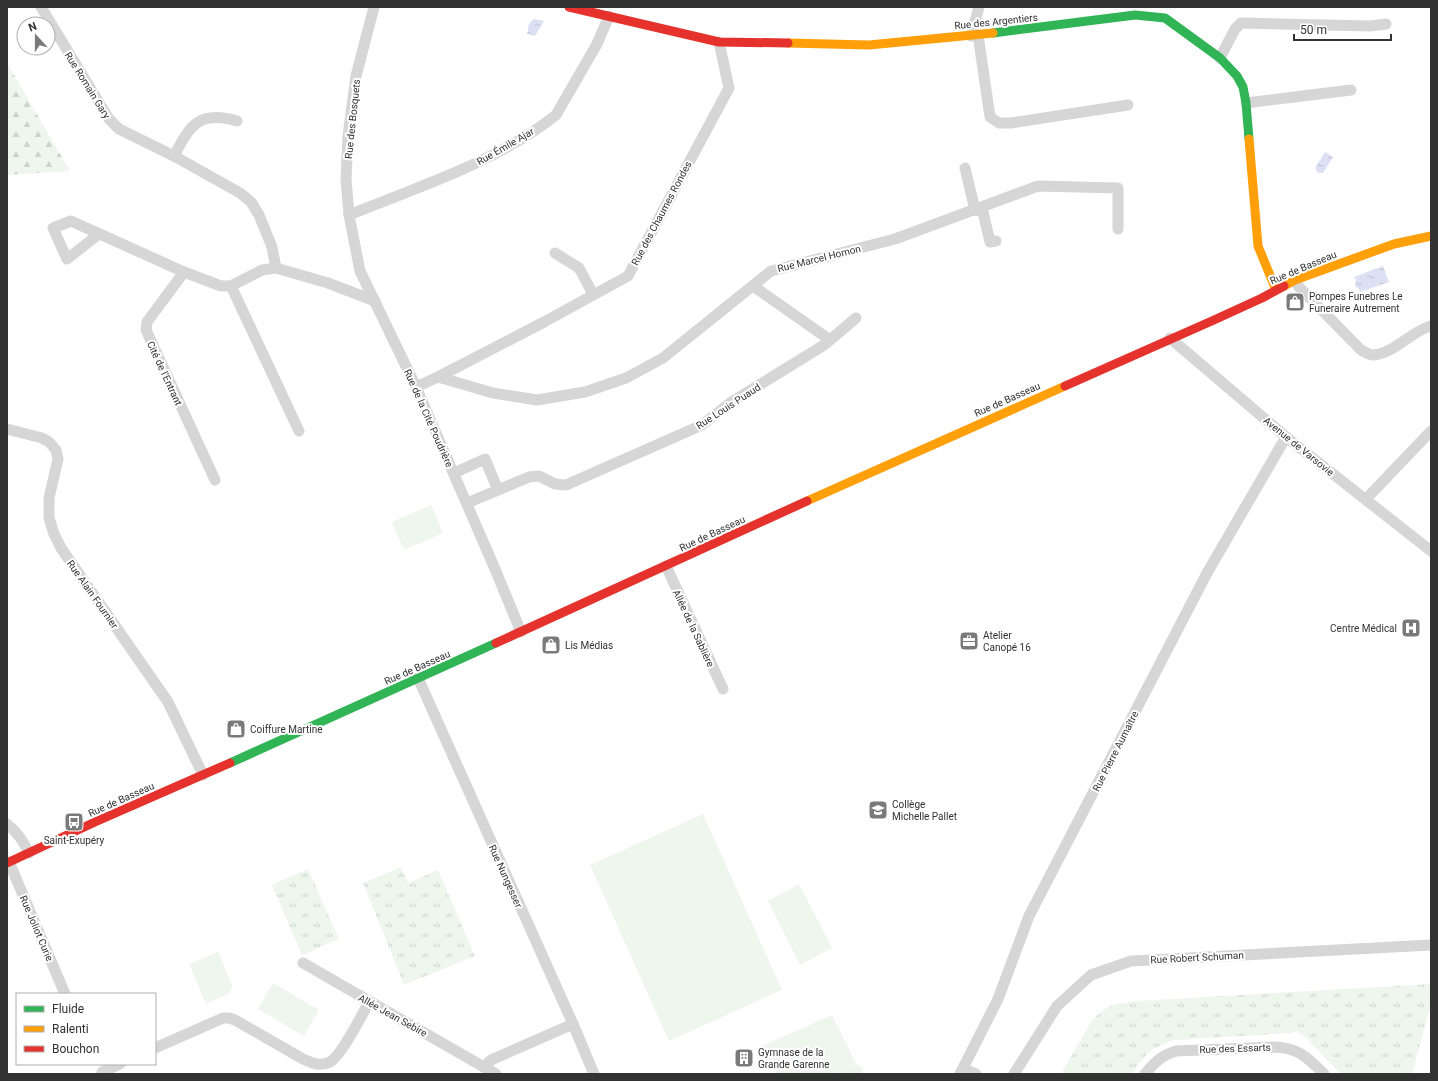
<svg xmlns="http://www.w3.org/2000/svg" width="1438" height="1081" font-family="Roboto,sans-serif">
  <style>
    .grass { fill: url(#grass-tufts) }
    .forest { fill: url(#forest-firs) }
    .garden { fill: #eef6ee }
    .water { fill: url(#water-ripples) }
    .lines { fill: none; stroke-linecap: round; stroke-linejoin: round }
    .street { stroke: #d6d6d6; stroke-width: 11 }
    .fast { stroke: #30b455; stroke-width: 9 }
    .slow { stroke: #ff9f0a; stroke-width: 9 }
    .jam { stroke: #e5322d; stroke-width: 9 }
    .labels { text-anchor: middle; stroke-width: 4; stroke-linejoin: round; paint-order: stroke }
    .street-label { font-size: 10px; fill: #323232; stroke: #fff }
    .poi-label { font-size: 10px; fill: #323232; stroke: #fff; text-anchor: start }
  </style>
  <defs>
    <pattern id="grass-tufts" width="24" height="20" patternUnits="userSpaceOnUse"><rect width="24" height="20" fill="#eef6ee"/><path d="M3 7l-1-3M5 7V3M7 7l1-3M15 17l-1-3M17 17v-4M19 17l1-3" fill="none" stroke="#cdd3cd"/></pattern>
    <pattern id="forest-firs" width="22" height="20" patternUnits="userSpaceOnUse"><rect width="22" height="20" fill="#eef6ee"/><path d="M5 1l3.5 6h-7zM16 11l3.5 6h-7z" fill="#cdd3cd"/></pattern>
    <pattern id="water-ripples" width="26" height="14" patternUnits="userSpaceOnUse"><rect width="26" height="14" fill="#dce0f3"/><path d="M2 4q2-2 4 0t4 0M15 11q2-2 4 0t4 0" fill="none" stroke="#bdc1d1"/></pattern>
  </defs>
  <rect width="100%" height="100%" fill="#fff"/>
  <g class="grass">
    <polygon points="401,867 408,883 438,870 475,956 404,985 363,883"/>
    <polygon points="308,869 339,939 302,955 272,885"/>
    <path d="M1431 984V1011L1429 1012 1412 1074H1341L1307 1039 1297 1031 1292 1033 1174 1040C1151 1048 1146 1053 1132 1074H1061L1091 1022 1096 1016 1108 1007 1116 1004 1137 1001Z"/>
    <polygon points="856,1063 863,1069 861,1074 833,1074"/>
  </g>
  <polygon class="forest" points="7,63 70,171 7,175"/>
  <g class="garden">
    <polygon points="431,505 443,533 404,550 392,522"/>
    <polygon points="703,814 782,990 669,1041 590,865"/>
    <polygon points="799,884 832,948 800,965 768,901"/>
    <polygon points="218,952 233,987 228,994 206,1004 189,964"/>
    <polygon points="273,983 319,1010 304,1036 258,1009"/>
    <polygon points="832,1015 856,1063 833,1074 777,1074 762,1046"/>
  </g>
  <g class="water">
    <polygon points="534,19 544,21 535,36 527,34 529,24"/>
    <polygon points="1325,152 1333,157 1323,173 1318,173 1315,168"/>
    <polygon points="1383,266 1389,282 1360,292 1359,289 1355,286 1356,280 1354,277"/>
  </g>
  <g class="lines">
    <g class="street">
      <polyline points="41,7 109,119 119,129 174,156 240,193 251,202 259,215 272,247 276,268"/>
      <polyline points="374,7 356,76 348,136 346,179 349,215 360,271 416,387 495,569 521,632"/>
      <polyline points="978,35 990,117 999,123 1011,123 1128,105"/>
      <polyline points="971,36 979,7"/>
      <polyline points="1220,58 1235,29 1241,23 1370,26 1386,24"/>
      <polyline points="1246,103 1351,90"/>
      <path d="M174 156C190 125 199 110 237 121"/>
      <polyline points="965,168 975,210 983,212 990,242 996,241"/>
      <path d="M349 215C418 187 497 162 556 115L597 44 609 16"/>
      <polyline points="99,234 67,259 53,228 71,221 184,272 221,286 231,286 262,270 276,268 328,283 375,301"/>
      <polyline points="555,253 579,268 593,294"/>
      <polyline points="184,272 147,322 146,330 215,480"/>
      <path d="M1295 280 1299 287 1361 350C1365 352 1370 355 1373 355 1394 354 1411 331 1431 326"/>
      <polyline points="231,286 299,431"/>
      <polyline points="1170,338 1286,437 1431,551"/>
      <polyline points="830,340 856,318"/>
      <polyline points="438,377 493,393 537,400 585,392 626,378 663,358 771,271 895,239 1038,186 1118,188 1118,229"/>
      <polyline points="416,387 438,377 544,322 628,276 729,88 719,42"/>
      <polyline points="7,429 42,438 49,442 56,450 58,459 49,498 49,518 54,534 61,548 168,702 203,775"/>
      <polyline points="454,473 485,459 498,490"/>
      <polyline points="1366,499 1431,431"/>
      <polyline points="467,503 529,477 539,476 555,484 566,485 702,425 730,403 824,345 830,340 753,286"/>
      <polyline points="666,566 723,689"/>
      <polyline points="418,678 573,1024 594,1074"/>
      <path d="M7 824C18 833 23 841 29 853"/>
      <polyline points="9,862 65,994"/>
      <polyline points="303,963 496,1074"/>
      <path d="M155 1048 223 1018H229L235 1020 303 1059C312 1063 320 1067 330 1062 341 1056 362 1015 369 1002"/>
      <polyline points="484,1067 491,1060 573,1024"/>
      <polyline points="963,1069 976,1074"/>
      <polyline points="102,1072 120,1064"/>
      <polyline points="960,1074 998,999 1029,916 1207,573 1286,437"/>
      <polyline points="1014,1074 1057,1006 1091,975 1131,961 1431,945"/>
      <path d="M1145 1074C1154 1063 1162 1055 1176 1051L1273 1047C1298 1047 1308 1058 1324 1074"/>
    </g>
    <g class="fast">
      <polyline points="993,33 1135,15 1165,18 1220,58 1237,76 1243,87 1246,103 1249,139"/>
      <polyline points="230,763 496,643"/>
    </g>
    <g class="slow">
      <polyline points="788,43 869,45 993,33"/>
      <polyline points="1249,139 1258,246 1276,290"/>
      <polyline points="1284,286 1295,280 1394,244 1431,236"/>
      <polyline points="807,501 1065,386"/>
    </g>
    <g class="jam">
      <polyline points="569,7 719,42 788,43"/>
      <polyline points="1065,386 1214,320 1262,298 1284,286"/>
      <polyline points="496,643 807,501"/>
      <polyline points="7,863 95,822 230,763"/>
    </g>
  </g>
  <defs>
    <symbol id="shop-square" viewBox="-11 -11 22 22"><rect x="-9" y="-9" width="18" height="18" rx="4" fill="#7a7a7a" stroke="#fff"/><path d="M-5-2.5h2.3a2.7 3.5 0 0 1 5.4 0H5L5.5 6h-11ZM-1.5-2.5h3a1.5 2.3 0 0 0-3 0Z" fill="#fff"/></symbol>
    <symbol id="hospital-square" viewBox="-11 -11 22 22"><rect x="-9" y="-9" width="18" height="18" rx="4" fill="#7a7a7a" stroke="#fff"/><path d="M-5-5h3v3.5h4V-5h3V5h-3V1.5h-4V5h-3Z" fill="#fff"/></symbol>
    <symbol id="office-square" viewBox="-11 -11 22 22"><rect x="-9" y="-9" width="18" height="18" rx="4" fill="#7a7a7a" stroke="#fff"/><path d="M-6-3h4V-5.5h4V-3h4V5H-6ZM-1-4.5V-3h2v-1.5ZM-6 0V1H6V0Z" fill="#fff"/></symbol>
    <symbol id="school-square" viewBox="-11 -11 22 22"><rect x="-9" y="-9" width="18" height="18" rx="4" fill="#7a7a7a" stroke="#fff"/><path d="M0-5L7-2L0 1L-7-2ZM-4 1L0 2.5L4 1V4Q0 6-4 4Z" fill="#fff"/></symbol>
    <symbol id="bus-square" viewBox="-11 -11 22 22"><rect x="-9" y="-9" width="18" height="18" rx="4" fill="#7a7a7a" stroke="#fff"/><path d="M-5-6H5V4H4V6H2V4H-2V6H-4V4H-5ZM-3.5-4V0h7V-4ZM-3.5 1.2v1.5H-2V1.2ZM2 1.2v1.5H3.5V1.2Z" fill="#fff"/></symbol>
    <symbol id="building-square" viewBox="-11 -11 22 22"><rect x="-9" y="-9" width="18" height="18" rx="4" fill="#7a7a7a" stroke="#fff"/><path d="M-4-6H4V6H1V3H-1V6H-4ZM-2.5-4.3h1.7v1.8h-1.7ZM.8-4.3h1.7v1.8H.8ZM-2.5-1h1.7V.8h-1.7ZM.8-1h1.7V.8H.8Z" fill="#fff"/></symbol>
  </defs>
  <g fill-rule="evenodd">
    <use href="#shop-square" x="1284" y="291" width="22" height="22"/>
    <use href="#hospital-square" x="1400" y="617" width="22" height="22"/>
    <use href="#office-square" x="958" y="630" width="22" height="22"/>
    <use href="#shop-square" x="540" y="634" width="22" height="22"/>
    <use href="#shop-square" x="225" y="718" width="22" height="22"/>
    <use href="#school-square" x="867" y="799" width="22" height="22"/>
    <use href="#bus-square" x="63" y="811" width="22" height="22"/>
    <use href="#building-square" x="733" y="1047" width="22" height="22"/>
  </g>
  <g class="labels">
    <g class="street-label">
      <text transform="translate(996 21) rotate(-6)" y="4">Rue des Argentiers</text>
      <text transform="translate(88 85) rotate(58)" y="4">Rue Romain Gary</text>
      <text transform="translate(352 119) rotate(-84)" y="4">Rue des Bosquets</text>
      <text transform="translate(505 146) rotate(-30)" y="4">Rue Émile Ajar</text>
      <text transform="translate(661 213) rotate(-62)" y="4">Rue des Chaumes Rondes</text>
      <text transform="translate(819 258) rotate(-14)" y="4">Rue Marcel Homon</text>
      <text transform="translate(1303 267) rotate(-23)" y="4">Rue de Basseau</text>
      <text transform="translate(165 373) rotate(65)" y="4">Cité de l'Entrant</text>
      <text transform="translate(1007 399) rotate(-24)" y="4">Rue de Basseau</text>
      <text transform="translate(728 406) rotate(-33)" y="4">Rue Louis Puaud</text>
      <text transform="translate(429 418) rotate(66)" y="4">Rue de la Cité Poudrière</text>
      <text transform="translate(1299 446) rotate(39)" y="4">Avenue de Varsovie</text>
      <text transform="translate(712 533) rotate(-25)" y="4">Rue de Basseau</text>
      <text transform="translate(93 594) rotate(55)" y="4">Rue Alain Fournier</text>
      <text transform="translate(694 628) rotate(65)" y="4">Allée de la Sablière</text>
      <text transform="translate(417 667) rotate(-24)" y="4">Rue de Basseau</text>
      <text transform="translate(1115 751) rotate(-63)" y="4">Rue Pierre Aumaître</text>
      <text transform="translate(121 799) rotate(-24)" y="4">Rue de Basseau</text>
      <text transform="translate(506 876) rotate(66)" y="4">Rue Nungesser</text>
      <text transform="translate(37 928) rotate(67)" y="4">Rue Joliot Curie</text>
      <text transform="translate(1197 957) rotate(-3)" y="4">Rue Robert Schuman</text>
      <text transform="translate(393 1015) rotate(29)" y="4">Allée Jean Sebire</text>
      <text transform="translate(1235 1048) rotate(-2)" y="4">Rue des Essarts</text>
    </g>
    <g class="poi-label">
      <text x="1309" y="300">Pompes Funebres Le<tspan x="1309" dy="12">Funeraire Autrement</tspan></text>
      <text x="1397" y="632" text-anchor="end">Centre Médical</text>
      <text x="983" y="639">Atelier<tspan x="983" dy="12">Canopé 16</tspan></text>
      <text x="565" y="649">Lis Médias</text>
      <text x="250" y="733">Coiffure Martine</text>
      <text x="892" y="808">Collège<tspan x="892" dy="12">Michelle Pallet</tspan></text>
      <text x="74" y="844" text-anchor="middle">Saint-Exupéry</text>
      <text x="758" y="1056">Gymnase de la<tspan x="758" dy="12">Grande Garenne</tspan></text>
    </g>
  </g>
  <rect width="1438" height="1081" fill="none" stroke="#323232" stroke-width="16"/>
  <rect x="16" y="993" width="140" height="72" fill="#ffffff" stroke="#adadad"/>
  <rect x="24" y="1006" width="20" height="6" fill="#30b455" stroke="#adadad"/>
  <text x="52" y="1013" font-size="12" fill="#323232">Fluide</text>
  <rect x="24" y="1026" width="20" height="6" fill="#ff9f0a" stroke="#adadad"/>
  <text x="52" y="1033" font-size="12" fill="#323232">Ralenti</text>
  <rect x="24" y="1046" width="20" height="6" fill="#e5322d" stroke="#adadad"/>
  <text x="52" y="1053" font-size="12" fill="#323232">Bouchon</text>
  <g transform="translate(36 36) rotate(339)"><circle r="19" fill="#ffffff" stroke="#adadad"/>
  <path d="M0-3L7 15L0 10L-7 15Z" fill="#7a7a7a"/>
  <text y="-6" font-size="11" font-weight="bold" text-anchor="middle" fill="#323232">N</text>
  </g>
  <path d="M1294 34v6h97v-6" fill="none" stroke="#323232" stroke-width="2"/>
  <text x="1300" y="34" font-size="12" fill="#323232" stroke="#ffffff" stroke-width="3" paint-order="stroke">50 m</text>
</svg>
